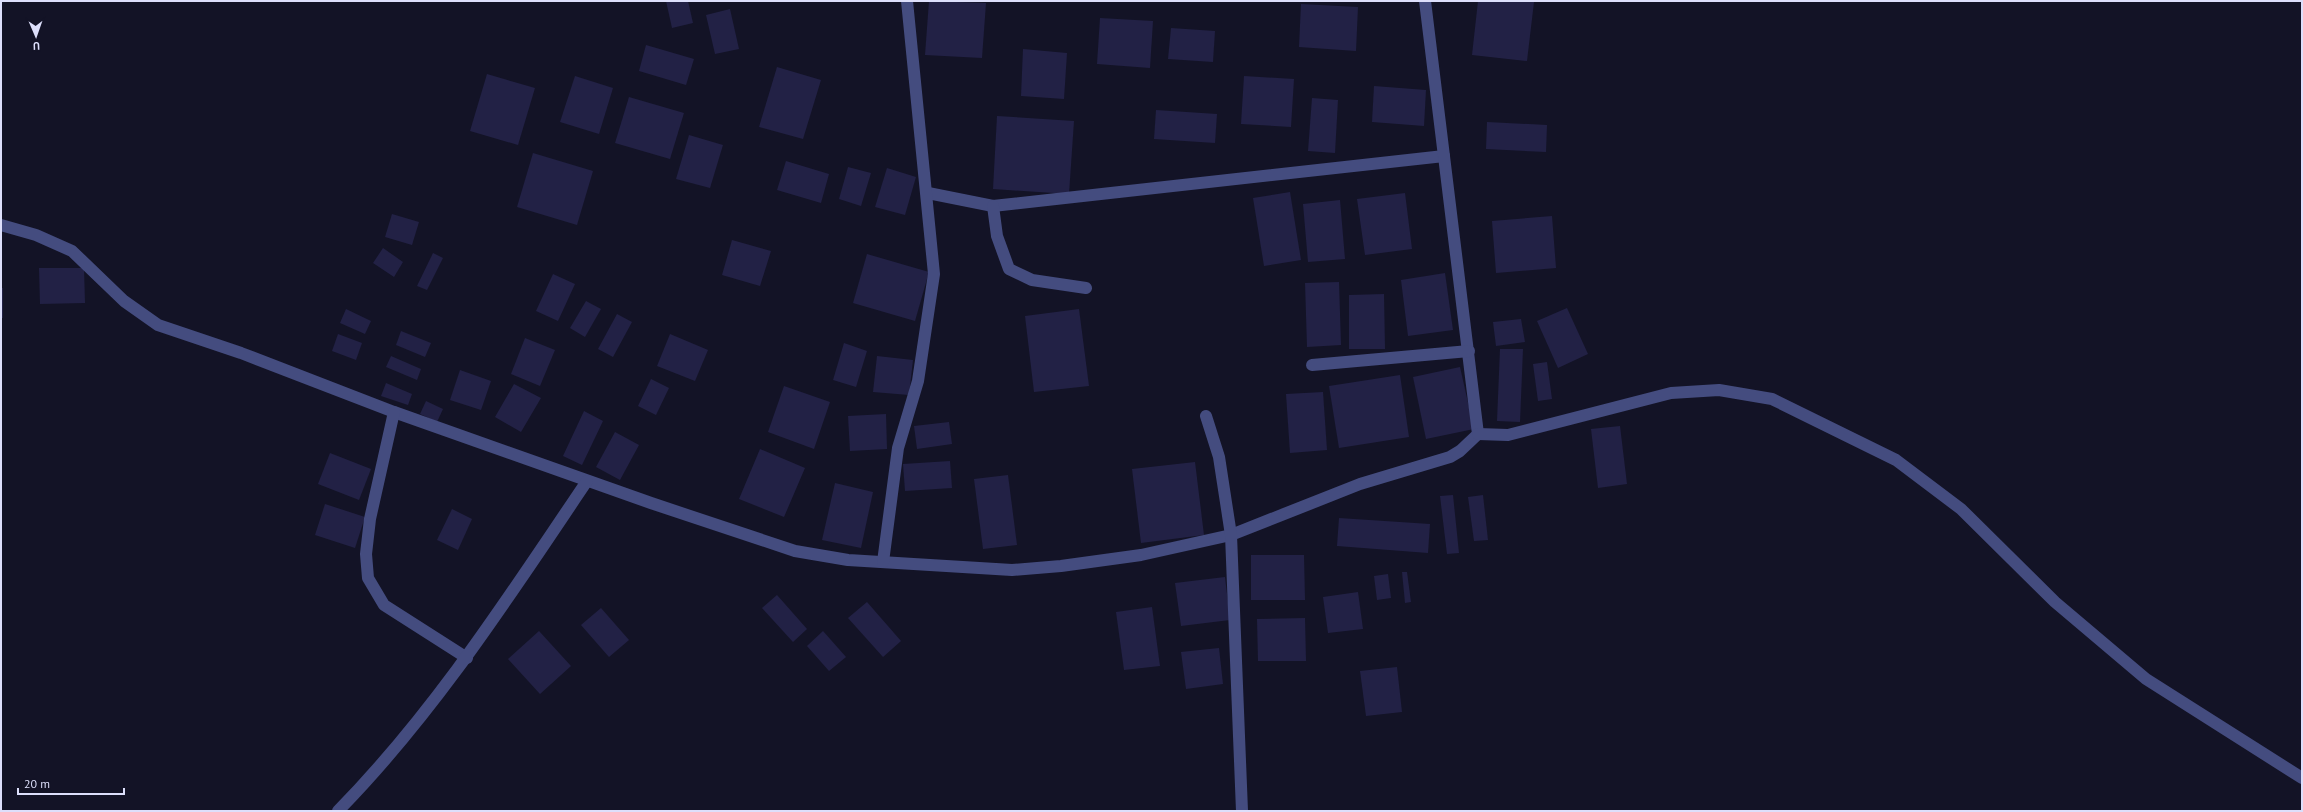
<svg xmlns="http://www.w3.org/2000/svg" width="2303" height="812" font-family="'PT Sans',sans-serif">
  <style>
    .building { fill: #222145 }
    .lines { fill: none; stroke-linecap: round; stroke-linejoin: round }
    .minor { stroke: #444c7f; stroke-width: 12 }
  </style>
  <rect width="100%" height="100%" fill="#131326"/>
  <g class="building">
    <polygon points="666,1 688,1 693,23 672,28"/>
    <polygon points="929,1 986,3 982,58 925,55"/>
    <polygon points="1478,1 1534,2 1527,61 1472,55"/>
    <polygon points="1301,4 1358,7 1356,51 1299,47"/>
    <polygon points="730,9 739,49 715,54 706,15"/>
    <polygon points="1100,18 1153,21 1150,68 1097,64"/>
    <polygon points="1171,28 1215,31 1213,62 1168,59"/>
    <polygon points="646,45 694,59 686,85 639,71"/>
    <polygon points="1023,49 1067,53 1064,99 1021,96"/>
    <polygon points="777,67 821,80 803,139 759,127"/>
    <polygon points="487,74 535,88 518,145 470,131"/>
    <polygon points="575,76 613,88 599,134 560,122"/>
    <polygon points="1244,76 1294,79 1291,127 1241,124"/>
    <polygon points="1374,86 1426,90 1424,126 1372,122"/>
    <polygon points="629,97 684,113 670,159 615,143"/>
    <polygon points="1312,98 1338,100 1335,153 1308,151"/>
    <polygon points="1156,110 1217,114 1215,143 1154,139"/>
    <polygon points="997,116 1074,121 1069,194 993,189"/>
    <polygon points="1487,122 1547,125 1546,152 1486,149"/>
    <polygon points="689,135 723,145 710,188 676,179"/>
    <polygon points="533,153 593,171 577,225 517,207"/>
    <polygon points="786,161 829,174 821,203 777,190"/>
    <polygon points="848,167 871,173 861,206 839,199"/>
    <polygon points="887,168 916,177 905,215 875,207"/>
    <polygon points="1290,192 1301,260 1264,266 1253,198"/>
    <polygon points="1405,193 1412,249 1365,255 1357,199"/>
    <polygon points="1340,200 1345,259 1308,262 1303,204"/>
    <polygon points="392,214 419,222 412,245 385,237"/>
    <polygon points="1552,216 1556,268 1496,273 1492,221"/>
    <polygon points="732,240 771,251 760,286 722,275"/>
    <polygon points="383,248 403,262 394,277 373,263"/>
    <polygon points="433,253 443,258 427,290 417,286"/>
    <polygon points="867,254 929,272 915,321 853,303"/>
    <polygon points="39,268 84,268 85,303 40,304"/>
    <polygon points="1445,273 1453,330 1408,336 1401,280"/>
    <polygon points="553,274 575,284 558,321 536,311"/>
    <polygon points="1339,282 1341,345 1307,347 1305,283"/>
    <rect x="1" y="288" width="2" height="30"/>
    <polygon points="1384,294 1385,349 1349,349 1349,295"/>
    <polygon points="586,301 601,309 585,337 570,328"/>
    <polygon points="1567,308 1588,354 1558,368 1537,321"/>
    <polygon points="346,309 371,321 365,334 340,323"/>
    <polygon points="1079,309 1089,386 1034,392 1025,316"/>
    <polygon points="617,314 632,322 613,357 598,349"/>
    <polygon points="1521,319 1525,342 1496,346 1493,322"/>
    <polygon points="401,331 431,343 425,357 396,345"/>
    <polygon points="338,334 362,343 356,360 332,351"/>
    <polygon points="670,334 708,350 695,381 657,366"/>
    <polygon points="525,338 555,350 540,386 511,374"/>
    <polygon points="844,343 867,351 856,387 833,380"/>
    <polygon points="1500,349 1523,349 1520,422 1497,421"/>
    <polygon points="391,356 421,369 417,380 386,367"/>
    <polygon points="877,356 913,360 909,395 873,392"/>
    <polygon points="1547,362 1552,399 1538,401 1533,364"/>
    <polygon points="1460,367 1474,429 1426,439 1413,377"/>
    <polygon points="460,370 491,381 481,410 450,400"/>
    <polygon points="1400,375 1409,437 1339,448 1329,386"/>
    <polygon points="651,379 669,388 656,415 638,406"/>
    <polygon points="386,383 412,394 408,405 381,396"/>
    <polygon points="514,384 541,398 521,432 495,417"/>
    <polygon points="784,386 830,402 814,449 768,432"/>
    <polygon points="1323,392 1327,450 1290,453 1286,394"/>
    <polygon points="426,401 443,409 437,422 420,414"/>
    <polygon points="584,411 603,421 582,465 563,456"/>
    <polygon points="886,414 887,449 850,451 848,416"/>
    <polygon points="949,422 952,444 917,449 914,426"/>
    <polygon points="1620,426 1627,484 1598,488 1591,429"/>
    <polygon points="615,432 639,445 620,480 596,467"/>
    <polygon points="760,449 805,468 784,517 739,499"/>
    <polygon points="330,453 371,469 359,500 318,484"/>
    <polygon points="950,461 952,488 905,491 903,464"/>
    <polygon points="1195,462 1204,535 1141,543 1132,469"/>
    <polygon points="1008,475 1017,545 983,549 974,479"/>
    <polygon points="835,483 873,492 861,548 822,540"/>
    <polygon points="1453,495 1459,553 1447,554 1440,496"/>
    <polygon points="1483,495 1488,540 1474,541 1468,497"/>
    <polygon points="325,504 365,517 355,548 315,535"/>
    <polygon points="452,509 472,519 458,550 437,540"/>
    <polygon points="1339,518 1430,524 1428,553 1337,546"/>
    <polygon points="1251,555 1304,555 1305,600 1251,600"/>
    <polygon points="1402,572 1407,572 1411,602 1405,603"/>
    <polygon points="1388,574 1391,598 1377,600 1374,576"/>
    <polygon points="1225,577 1230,620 1181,626 1175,583"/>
    <polygon points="1358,592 1363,629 1328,633 1323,597"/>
    <polygon points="777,595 807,629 793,642 762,608"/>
    <polygon points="867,602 901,641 883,657 848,618"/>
    <polygon points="1152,607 1160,666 1124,670 1116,612"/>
    <polygon points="601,608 629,640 609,657 581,625"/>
    <polygon points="1305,618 1306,661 1258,661 1257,619"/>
    <polygon points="539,631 571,666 540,694 508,659"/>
    <polygon points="823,631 846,657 829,671 807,646"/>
    <polygon points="1219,648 1223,684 1186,689 1181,652"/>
    <polygon points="1397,667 1402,712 1366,716 1360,671"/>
  </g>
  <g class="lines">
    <g class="minor">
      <polyline points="928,193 993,206 1444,156"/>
      <polyline points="993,206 997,236 1009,269 1032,280 1086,288"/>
      <polyline points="1,225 36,235 72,251 124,301 158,325 241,353 394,412 651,503 795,551 848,560 1012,570 1061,566 1141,555 1231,535 1360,484 1450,457 1460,451 1478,434 1425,1"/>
      <polyline points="1312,365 1469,351"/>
      <polyline points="394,412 370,519 366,554 368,578 384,605 467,658"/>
      <polyline points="1206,416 1219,457 1231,535 1242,811"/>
      <polyline points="1478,434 1508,435 1671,393 1719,390 1772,399 1896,460 1961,509 2055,602 2146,679 2302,778"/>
      <polyline points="883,562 898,448 918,381 934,274 907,1"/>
      <path d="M338 811C435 712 510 595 587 481"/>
    </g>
  </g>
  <rect width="2303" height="812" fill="none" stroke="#dddffb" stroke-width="4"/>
  <g transform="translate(36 36) rotate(178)" stroke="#131326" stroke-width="3" paint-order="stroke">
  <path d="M0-3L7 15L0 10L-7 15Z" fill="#dddffb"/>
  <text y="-6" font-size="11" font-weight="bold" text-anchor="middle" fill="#dddffb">U</text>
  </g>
  <path d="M18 788v6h106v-6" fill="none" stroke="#dddffb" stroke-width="2"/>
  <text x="24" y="788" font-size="12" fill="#dddffb" stroke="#131326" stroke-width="3" paint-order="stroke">20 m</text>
</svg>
